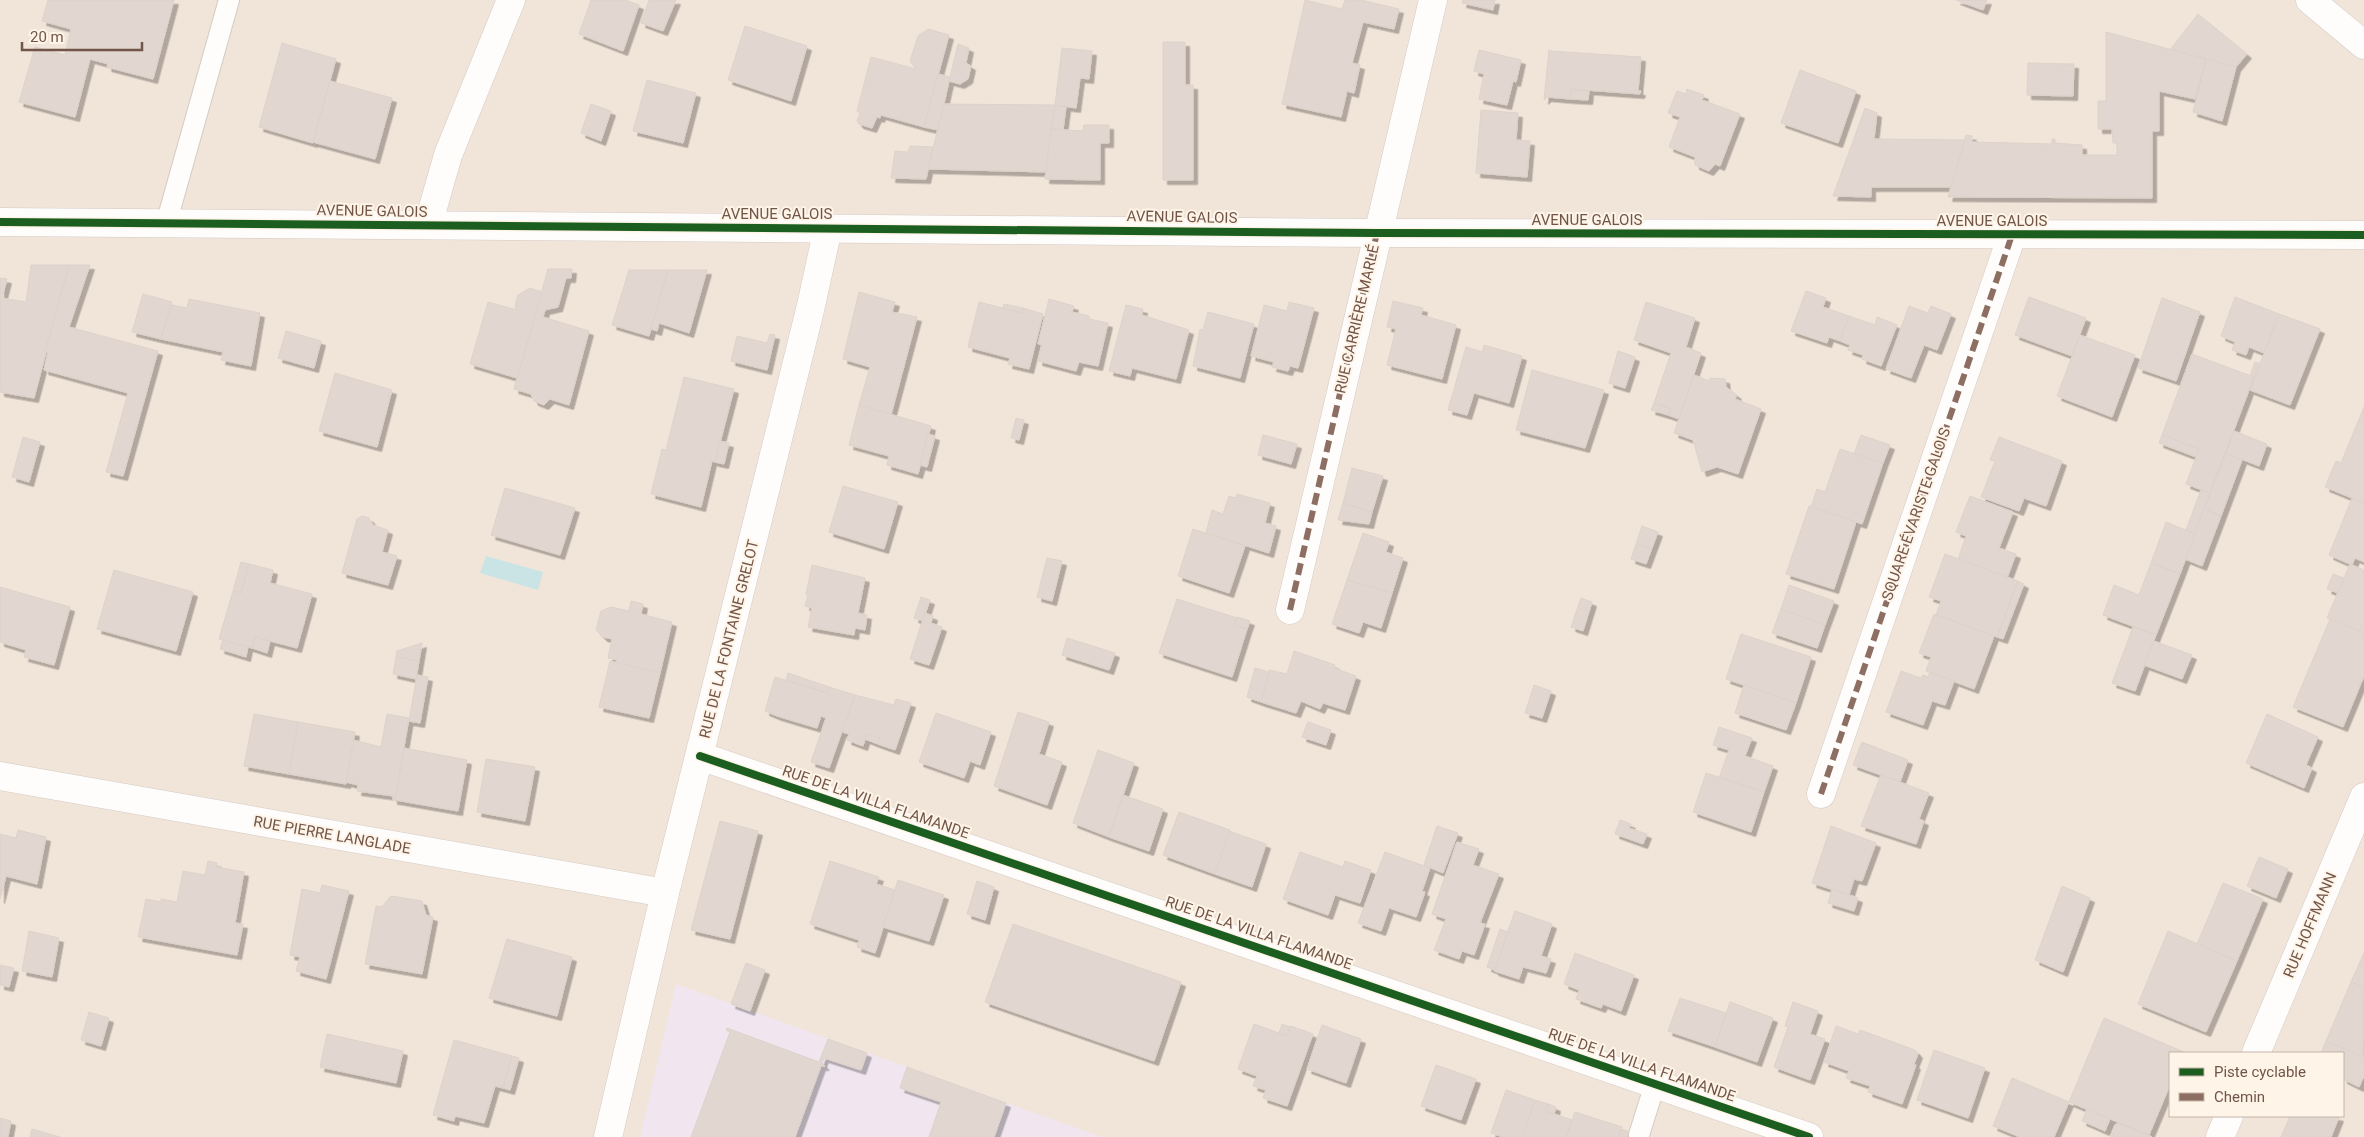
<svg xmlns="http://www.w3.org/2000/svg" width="2364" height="1137" font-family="Roboto,sans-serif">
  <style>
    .residential { fill: #f1e4d8; fill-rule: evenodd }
    .education { fill: #f1e6f0 }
    .water { fill: #cae4e5 }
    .building { fill: #e1d7d0; stroke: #ded2ca; filter: url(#shadow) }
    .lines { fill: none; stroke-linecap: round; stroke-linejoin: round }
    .service-casing { stroke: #d4cbc5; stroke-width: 22 }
    .minor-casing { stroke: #d4cbc5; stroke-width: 29 }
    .secondary-casing { stroke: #d4cac4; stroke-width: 29 }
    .service { stroke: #fefdfc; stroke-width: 20 }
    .minor { stroke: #fefdfc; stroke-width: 28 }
    .secondary { stroke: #fefdfc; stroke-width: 28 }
    .quiet { stroke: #8d6e63; stroke-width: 6; stroke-dasharray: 12 6; stroke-linecap: butt }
    .cycleway-casing { stroke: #fef4e8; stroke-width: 11 }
    .cycleway { stroke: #1b5e20; stroke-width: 8 }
    .labels { text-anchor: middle; stroke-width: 4; stroke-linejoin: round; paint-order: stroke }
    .street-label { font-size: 15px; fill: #725549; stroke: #fef4e8 }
  </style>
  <defs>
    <filter id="shadow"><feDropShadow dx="4.5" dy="4.5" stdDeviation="0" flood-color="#0004"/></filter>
  </defs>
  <rect width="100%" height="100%" fill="#f5efe8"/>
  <path class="residential" d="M0 0H2364V1137H0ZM2170 1053H2343V1116H2170Z"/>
  <polygon class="education" points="676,984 907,1067 1102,1137 640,1137"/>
  <polygon class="water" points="486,556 543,572 538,590 480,573"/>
  <g class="building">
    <polygon points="48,0 174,0 153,79 107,67 108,64 90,59 75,117 19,102 35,47 65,55 71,29 42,21"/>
    <polygon points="591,0 625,0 639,5 623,51 579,34"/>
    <polygon points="649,0 676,0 663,31 641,23"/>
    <polygon points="1305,0 1342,9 1345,0 1361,0 1399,9 1394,29 1363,22 1352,63 1360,65 1354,93 1347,91 1341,117 1282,104"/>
    <polygon points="1463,0 1495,0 1493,10 1462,3"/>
    <polygon points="1956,0 1987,0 1983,10"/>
    <polygon points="2198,14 2247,54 2236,67 2170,50"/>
    <polygon points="745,26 807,46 791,101 728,80"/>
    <polygon points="928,29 949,35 924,127 881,115 880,118 877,117 872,128 859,124 857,121 860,113 857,111 871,57 916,69 910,61 918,36"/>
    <polygon points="2106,32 2206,59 2195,99 2159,91 2159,131 2152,131 2152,198 1948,197 1966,135 1972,136 1972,142 2052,144 2052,139 2055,139 2055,143 2082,145 2082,155 2117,155 2117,143 2113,143 2112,129 2098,129 2098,101 2106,101"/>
    <polygon points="1163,42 1185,42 1185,85 1193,85 1193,180 1163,180"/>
    <polygon points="282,43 336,59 313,143 259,127"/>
    <polygon points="958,44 969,48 966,63 971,66 968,79 960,84 949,81"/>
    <polygon points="1062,48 1092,51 1089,79 1080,78 1076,108 1055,105"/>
    <polygon points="1479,50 1521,60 1516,82 1513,81 1507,105 1479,99 1484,74 1474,71"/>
    <polygon points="1549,50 1551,51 1641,57 1638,91 1641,91 1640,94 1571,89 1570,99 1547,97 1544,100"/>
    <polygon points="2206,59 2236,67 2222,121 2193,112"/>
    <polygon points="2028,63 2074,64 2073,96 2027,95"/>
    <polygon points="1800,70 1856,91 1838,143 1781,123"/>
    <polygon points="938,74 950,77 938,130 924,127"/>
    <polygon points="647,80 696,93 683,143 633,131"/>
    <polygon points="330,81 392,98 375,159 313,142"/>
    <polygon points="1571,89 1589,91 1588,100 1570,99"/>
    <polygon points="1687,89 1704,95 1702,100 1740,114 1720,166 1715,164 1709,171 1695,165 1695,157 1669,147 1680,117 1668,113 1677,91 1686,94"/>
    <polygon points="591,104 611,111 601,141 581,133"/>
    <polygon points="944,104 1055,105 1046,172 928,169"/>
    <polygon points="1055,105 1066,107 1063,130 1051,129"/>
    <polygon points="1865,108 1877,113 1874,139 1965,140 1951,187 1871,187 1871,197 1833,196"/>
    <polygon points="1481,110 1518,113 1516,140 1530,141 1527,177 1476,173"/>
    <polygon points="1084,125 1109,125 1109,143 1100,143 1100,180 1045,179 1051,129 1083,131"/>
    <polygon points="910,146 933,147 926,179 891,178 895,151 908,152"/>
    <polygon points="31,265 69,265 34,398 0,392 0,278 7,279 2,298 26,302"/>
    <polygon points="69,265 90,265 69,327 158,351 123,476 106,472 128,393 44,370 48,352 45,352"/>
    <polygon points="548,269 572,269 571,278 566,278 558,307 545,310 543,317 589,331 569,405 550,399 544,405 534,401 531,394 514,389"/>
    <polygon points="629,270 668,270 649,336 612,325"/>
    <polygon points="668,270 707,270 689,333 659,323 657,331 651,329"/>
    <polygon points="530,288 542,292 517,378 470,364 488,302 517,310 515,306 518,295"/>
    <polygon points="1806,291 1826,298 1823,307 1849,316 1840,341 1829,337 1827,343 1791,331"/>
    <polygon points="859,292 895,302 892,312 917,317 891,415 859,405 870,367 843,359"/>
    <polygon points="143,294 172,302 161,339 132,332"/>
    <polygon points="2029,297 2086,318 2072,356 2015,335"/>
    <polygon points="2235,297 2279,314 2264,353 2249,347 2246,355 2232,350 2235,342 2221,336"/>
    <polygon points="2162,298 2200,312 2176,381 2138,368"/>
    <polygon points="189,299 260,313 251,366 221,360 223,352 161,339 171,305 187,308"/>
    <polygon points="1049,299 1074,306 1072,312 1089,316 1089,319 1108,323 1098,366 1079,362 1076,371 1038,361 1042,345 1038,344"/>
    <polygon points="1393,301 1423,308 1421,315 1456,325 1442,379 1387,365 1396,329 1387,327"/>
    <polygon points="979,302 1022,313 1023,308 1043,314 1029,369 1008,364 1010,358 968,347"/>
    <polygon points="1289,302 1314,308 1298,368 1290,366 1288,371 1272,367 1274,362 1251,356 1264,305 1287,311"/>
    <polygon points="1646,302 1695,318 1686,347 1701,353 1679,419 1668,415 1671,409 1654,403 1671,353 1634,340"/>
    <polygon points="1004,304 1023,308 1022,313 1003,308"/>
    <polygon points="1126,305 1143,309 1142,315 1189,330 1176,379 1132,368 1130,376 1109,371"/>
    <polygon points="1909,306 1928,313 1931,306 1951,314 1937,350 1924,345 1911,378 1886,369"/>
    <polygon points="1208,312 1254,324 1240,378 1193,366 1200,329 1203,330"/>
    <polygon points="2279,314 2320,329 2290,405 2250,390"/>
    <polygon points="1849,316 1875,325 1877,317 1897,325 1881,366 1862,359 1863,355 1848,350 1850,345 1840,341"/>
    <polygon points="286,331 321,341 314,368 278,358"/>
    <polygon points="770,334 775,335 767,370 731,361 737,336 767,343"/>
    <polygon points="2080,335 2135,355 2112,417 2057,396"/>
    <polygon points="1484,345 1522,356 1509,403 1474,393 1467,415 1448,410 1466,347 1482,352"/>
    <polygon points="1618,351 1635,357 1625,388 1609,383"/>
    <polygon points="2192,354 2254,377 2210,493 2186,484 2199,449 2162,435"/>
    <polygon points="2255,362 2260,364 2254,377 2250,376"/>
    <polygon points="1532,370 1604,390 1585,448 1516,430"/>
    <polygon points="335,373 392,390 377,447 319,431"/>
    <polygon points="1694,375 1709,381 1710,378 1725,379 1726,387 1737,395 1735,399 1761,409 1738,474 1717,467 1702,472 1693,440 1674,433"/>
    <polygon points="684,377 734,389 715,462 712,461 701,507 651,494 662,449 666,450"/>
    <polygon points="1654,403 1671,409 1668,415 1651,410"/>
    <polygon points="859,405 931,426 918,474 887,465 889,456 849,445"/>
    <polygon points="2364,407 2364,503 2325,487 2336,461 2341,463"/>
    <polygon points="1016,418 1024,420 1019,440 1011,438"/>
    <polygon points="2234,431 2267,444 2259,466 2226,453"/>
    <polygon points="928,434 935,436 927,467 920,465"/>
    <polygon points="1263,435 1297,444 1291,464 1258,455"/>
    <polygon points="1861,435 1890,445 1883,463 1854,454"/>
    <polygon points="2162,435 2199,449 2196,457 2159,443"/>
    <polygon points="23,437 40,442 29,482 12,477"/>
    <polygon points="1999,437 2062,461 2046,506 2024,498 2019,511 1981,497 1995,461 1990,460"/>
    <polygon points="720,441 729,443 724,464 715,462"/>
    <polygon points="1840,449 1883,463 1862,524 1811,507 1817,489 1825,492"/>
    <polygon points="2226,453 2242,460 2221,516 2204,509"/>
    <polygon points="1352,468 1383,476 1372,512 1343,503"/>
    <polygon points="843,486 898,502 884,549 829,532"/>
    <polygon points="505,488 575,508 560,555 491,535"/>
    <polygon points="2201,490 2210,493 2195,534 2186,530"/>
    <polygon points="1237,494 1270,503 1265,523 1276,526 1269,553 1206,533 1212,510 1223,514 1229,496 1236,498"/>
    <polygon points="1970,496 2013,512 1999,548 2016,554 2007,578 1958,559 1966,536 1956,532"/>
    <polygon points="2352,498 2364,503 2364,562 2355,558 2352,565 2329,555"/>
    <polygon points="1343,503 1372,512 1369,524 1338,520"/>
    <polygon points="1809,506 1856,522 1834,589 1786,574"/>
    <polygon points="2204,509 2221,516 2202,566 2185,559"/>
    <polygon points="362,516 369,518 373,525 388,530 382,552 397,556 388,585 342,573 357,519"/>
    <polygon points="2166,522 2195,534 2180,574 2151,563"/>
    <polygon points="1642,526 1658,532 1652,548 1636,544"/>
    <polygon points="1193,529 1245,546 1229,593 1178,576"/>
    <polygon points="1363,533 1389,542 1386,552 1403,558 1392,593 1347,580"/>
    <polygon points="1636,544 1652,548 1646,564 1631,559"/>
    <polygon points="1945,554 2018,581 1997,637 1936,615 1941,601 1929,597"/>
    <polygon points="1047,558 1062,561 1052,601 1037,597"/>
    <polygon points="241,562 249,564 241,593 233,591"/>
    <polygon points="2151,563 2180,574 2156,635 2103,615 2114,585 2139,595"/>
    <polygon points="249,564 273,570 270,583 312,594 297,648 255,637 252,648 219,639 233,591 241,593"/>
    <polygon points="2350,564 2364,570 2364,633 2327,618"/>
    <polygon points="812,565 865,578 858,613 867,615 865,630 855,628 854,635 808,627 812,608 805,606 808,595 806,594"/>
    <polygon points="114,570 193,592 176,651 97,629"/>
    <polygon points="2333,574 2344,578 2338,593 2327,589"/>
    <polygon points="1347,580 1392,593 1381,628 1363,622 1359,633 1332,624"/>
    <polygon points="2018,581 2024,584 2003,639 1997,637"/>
    <polygon points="1789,585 1834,601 1825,625 1781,609"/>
    <polygon points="0,587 70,607 54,665 24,657 26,650 0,642"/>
    <polygon points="921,597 930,600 923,621 914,618"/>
    <polygon points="1581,598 1592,602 1583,631 1571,627"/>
    <polygon points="1177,599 1237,618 1235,625 1247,629 1232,677 1159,653"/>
    <polygon points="631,601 643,604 641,614 672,622 660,673 616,663 617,660 608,658 612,639 603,637 596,630 601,611 611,607 629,611"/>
    <polygon points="1781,609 1825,625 1817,648 1772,633"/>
    <polygon points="925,613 933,616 931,623 942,627 929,665 910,659"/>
    <polygon points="1934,614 1994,636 1974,689 1926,671 1931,657 1919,653"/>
    <polygon points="1237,617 1250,621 1247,629 1235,625"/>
    <polygon points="2330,619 2364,633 2364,676 2343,727 2293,707"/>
    <polygon points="2133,627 2156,635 2135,691 2112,683"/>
    <polygon points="1741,634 1811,657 1796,703 1726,679"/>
    <polygon points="255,637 270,641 267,653 252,648"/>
    <polygon points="1067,638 1115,653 1109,670 1062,655"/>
    <polygon points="223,640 248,647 246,657 220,649"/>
    <polygon points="2154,641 2192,655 2182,679 2144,665"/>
    <polygon points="422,643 419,661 396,657 397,651"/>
    <polygon points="1294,651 1335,665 1334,668 1356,676 1345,710 1323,703 1320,709 1301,701 1296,713 1261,702 1269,670 1287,674"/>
    <polygon points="396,657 419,661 416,679 393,674"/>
    <polygon points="610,661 660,673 649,718 599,707"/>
    <polygon points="1255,668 1269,672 1261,702 1247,697"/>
    <polygon points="1901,671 1921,678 1923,675 1928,677 1930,672 1954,681 1945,705 1932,701 1923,725 1886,712"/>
    <polygon points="788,673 829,687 827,693 786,680"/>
    <polygon points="417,675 428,677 420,723 409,721"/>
    <polygon points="775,677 827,693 829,687 855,695 829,768 811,762 826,718 821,716 817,728 777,716 765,711"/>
    <polygon points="1534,685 1551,691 1542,718 1525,713"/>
    <polygon points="1744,685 1796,703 1786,730 1735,713"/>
    <polygon points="855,695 894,705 896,699 911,703 895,750 878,744 880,738 867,734 863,746 847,740 849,734 842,732"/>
    <polygon points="1018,712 1049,722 1039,754 1062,762 1047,805 994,786"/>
    <polygon points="936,713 991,732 980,765 970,761 964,778 919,762"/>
    <polygon points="254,714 298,722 289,774 244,766"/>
    <polygon points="387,714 409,718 395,800 393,800 393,796 357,791 358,785 346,782 353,740 381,747"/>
    <polygon points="2267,714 2318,737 2306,765 2312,768 2304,788 2246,763"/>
    <polygon points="298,722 355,732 346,784 289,774"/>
    <polygon points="1308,722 1331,730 1326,745 1302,737"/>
    <polygon points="1719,727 1752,738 1745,756 1773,766 1764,792 1719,778 1729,750 1713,745"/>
    <polygon points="867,734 880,738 878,744 865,739"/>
    <polygon points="1862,742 1908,760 1900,782 1853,765"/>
    <polygon points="404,748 467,760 458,811 395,800"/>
    <polygon points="1098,750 1134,763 1109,837 1073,823"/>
    <polygon points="486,759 535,767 525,821 477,812"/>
    <polygon points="1706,773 1764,792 1751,832 1693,812"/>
    <polygon points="1881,775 1929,793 1919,819 1924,821 1916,844 1861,826"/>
    <polygon points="1123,795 1163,809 1149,851 1109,837"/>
    <polygon points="1179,812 1230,830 1215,874 1163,855"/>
    <polygon points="1620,820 1631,824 1629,828 1647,834 1643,844 1615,834"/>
    <polygon points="720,821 758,831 730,939 691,930"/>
    <polygon points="1437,826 1458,833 1443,873 1424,865"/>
    <polygon points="1831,826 1876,843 1862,881 1854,879 1849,895 1812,883"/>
    <polygon points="18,830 46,837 37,884 6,876 0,899 0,834 16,838"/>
    <polygon points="1229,831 1266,844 1252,887 1215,874"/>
    <polygon points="1457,842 1479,849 1473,865 1499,874 1480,923 1485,924 1474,955 1462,951 1459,959 1434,950 1446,919 1432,914"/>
    <polygon points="1300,852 1343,867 1345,861 1371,870 1360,903 1335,895 1328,915 1283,899"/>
    <polygon points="1385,852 1430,868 1422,891 1425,892 1416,917 1389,908 1381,931 1358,923"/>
    <polygon points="2259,857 2288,869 2276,898 2247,886"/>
    <polygon points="208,861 217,863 216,867 244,872 235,923 243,924 237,955 138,937 146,899 161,902 161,899 177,902 183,871 205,875"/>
    <polygon points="830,861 879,877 876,884 895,890 875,953 857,947 859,940 810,924"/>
    <polygon points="898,880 944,895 929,941 883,927"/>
    <polygon points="977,881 994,887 985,920 967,914"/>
    <polygon points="2223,883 2263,899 2237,961 2197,944"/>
    <polygon points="322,885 349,891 326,979 296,971 300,957 290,955 302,889 320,893"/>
    <polygon points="2062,886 2090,898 2063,972 2035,960"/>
    <polygon points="1832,889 1858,898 1854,911 1828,903"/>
    <polygon points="391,896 422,901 426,915 433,917 422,974 365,964 376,906 382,907"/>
    <polygon points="1515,911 1552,924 1541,956 1551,959 1546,973 1523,967 1519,979 1494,971"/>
    <polygon points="1013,924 1181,982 1154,1061 985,1002"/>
    <polygon points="1500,929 1508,932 1495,970 1487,967"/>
    <polygon points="29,931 59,938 52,977 22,971"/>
    <polygon points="2168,931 2237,961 2206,1032 2138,1004"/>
    <polygon points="507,939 572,957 557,1016 489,998"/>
    <polygon points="1575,953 1634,975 1621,1011 1603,1004 1601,1008 1576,999 1579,990 1564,984"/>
    <polygon points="2364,953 2364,987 2351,982"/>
    <polygon points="746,963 765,970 750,1011 731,1004"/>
    <polygon points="0,965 14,968 9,987 0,985"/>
    <polygon points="2351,982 2364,987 2363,1057 2326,1041"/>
    <polygon points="1680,998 1726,1013 1715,1047 1668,1031"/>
    <polygon points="1730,1002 1773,1018 1757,1062 1715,1047"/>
    <polygon points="1793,1002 1818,1011 1810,1034 1825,1039 1810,1080 1774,1067 1788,1027 1785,1026"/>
    <polygon points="89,1012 109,1018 101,1046 81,1040"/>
    <polygon points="2104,1018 2184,1052 2170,1053 2170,1085 2149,1135 2069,1102"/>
    <polygon points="1254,1024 1287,1036 1291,1026 1313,1034 1287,1106 1263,1098 1266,1090 1253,1086 1257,1076 1238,1069"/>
    <polygon points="1282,1024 1290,1027 1287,1036 1279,1033"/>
    <polygon points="1322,1025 1361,1039 1346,1083 1307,1069"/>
    <polygon points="1836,1026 1858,1034 1860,1030 1915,1050 1918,1054 1914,1064 1916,1065 1902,1104 1868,1092 1870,1086 1846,1078 1849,1071 1824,1062"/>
    <polygon points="727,1028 819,1062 828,1039 867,1053 861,1070 824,1058 822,1063 825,1066 821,1066 795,1137 691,1137 730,1032 726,1030"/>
    <polygon points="327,1034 403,1051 396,1083 320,1067"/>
    <polygon points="454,1040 512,1056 503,1088 495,1086 484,1123 455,1116 454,1121 433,1115"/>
    <polygon points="2326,1041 2364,1057 2364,1076 2359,1087 2343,1079 2343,1053 2321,1053"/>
    <polygon points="1934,1050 1985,1068 1968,1118 1917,1100"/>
    <polygon points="512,1056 519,1058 510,1090 503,1088"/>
    <polygon points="1436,1065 1476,1079 1461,1120 1421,1106"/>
    <polygon points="907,1067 1006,1103 994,1137 929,1137 941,1102 900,1088"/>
    <polygon points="2012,1078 2069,1102 2054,1137 2020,1137 1993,1126"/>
    <polygon points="1506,1090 1535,1100 1523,1137 1503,1137 1491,1133"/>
    <polygon points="1535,1100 1548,1104 1546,1111 1572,1120 1566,1137 1523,1137"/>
    <polygon points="1548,1104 1556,1107 1554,1114 1546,1111"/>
    <polygon points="2087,1109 2110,1119 2105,1131 2082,1121"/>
    <polygon points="1575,1112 1622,1127 1619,1137 1566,1137"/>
    <polygon points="2290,1116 2335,1116 2339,1117 2331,1137 2281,1137"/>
    <polygon points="0,1118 11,1121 8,1137 0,1137"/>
    <polygon points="2117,1123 2149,1135 2152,1137 2111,1137"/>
    <polygon points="32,1129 60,1137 30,1137"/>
    <polygon points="1621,1129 1646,1137 1619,1137"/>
  </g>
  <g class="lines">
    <defs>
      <g id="service">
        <polyline points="166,224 229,0"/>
        <polyline points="1639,1135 1655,1084"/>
      </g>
      <g id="minor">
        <polyline points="2310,0 2364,45"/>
        <polyline points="428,225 448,155 511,0"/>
        <polyline points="1290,610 1433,0"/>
        <polyline points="700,756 1809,1137"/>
        <polyline points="0,776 665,893"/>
        <polyline points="1821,794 2012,235"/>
        <polyline points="2256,1053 2364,797"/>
        <polyline points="608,1137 665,893 810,310 828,228"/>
        <polyline points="2220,1137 2229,1116"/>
      </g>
      <polyline id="secondary" points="0,222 1377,233 2364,235"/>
    </defs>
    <use href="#service" class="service-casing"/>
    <use href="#minor" class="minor-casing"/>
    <use href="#secondary" class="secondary-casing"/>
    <use href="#service" class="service"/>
    <use href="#minor" class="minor"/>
    <use href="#secondary" class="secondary"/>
    <g class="quiet">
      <polyline points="1290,610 1377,233"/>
      <polyline points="1821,794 2012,235"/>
    </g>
    <defs>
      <g id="cycleway">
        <polyline points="0,222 1377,233 2364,235"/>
        <polyline points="700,756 1809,1137"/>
      </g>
    </defs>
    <use href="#cycleway" class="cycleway-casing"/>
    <use href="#cycleway" class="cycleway"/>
  </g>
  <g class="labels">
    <g class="street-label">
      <text transform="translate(372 211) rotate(1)" y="5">AVENUE GALOIS</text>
      <text x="777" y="219">AVENUE GALOIS</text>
      <text transform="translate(1182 217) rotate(1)" y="5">AVENUE GALOIS</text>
      <text x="1587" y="225">AVENUE GALOIS</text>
      <text x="1992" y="226">AVENUE GALOIS</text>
      <text transform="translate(1357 319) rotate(-77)" y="5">RUE CARRIÈRE MARLÉ</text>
      <text transform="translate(1916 514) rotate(-71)" y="5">SQUARE ÉVARISTE GALOIS</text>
      <text transform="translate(729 639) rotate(-76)" y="5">RUE DE LA FONTAINE GRELOT</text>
      <text transform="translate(876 802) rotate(19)" y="5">RUE DE LA VILLA FLAMANDE</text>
      <text transform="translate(332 835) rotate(10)" y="5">RUE PIERRE LANGLADE</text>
      <text transform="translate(2310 925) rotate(-67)" y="5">RUE HOFFMANN</text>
      <text transform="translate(1259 933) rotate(19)" y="5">RUE DE LA VILLA FLAMANDE</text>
      <text transform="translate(1642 1065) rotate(19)" y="5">RUE DE LA VILLA FLAMANDE</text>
    </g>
  </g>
  <rect x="2169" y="1052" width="175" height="65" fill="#fef4e8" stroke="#c6b4a8"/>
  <rect x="2179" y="1068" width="25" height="8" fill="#1b5e20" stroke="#c6b4a8"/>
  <text x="2214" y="1077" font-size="15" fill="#725549">Piste cyclable</text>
  <rect x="2179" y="1093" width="25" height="8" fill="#8d6e63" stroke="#c6b4a8"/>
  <text x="2214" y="1102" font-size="15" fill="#725549">Chemin</text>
  <path d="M22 42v8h120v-8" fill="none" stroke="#725549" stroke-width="2.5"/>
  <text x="30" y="42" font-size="15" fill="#725549" stroke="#fef4e8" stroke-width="4" paint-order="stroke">20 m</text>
</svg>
